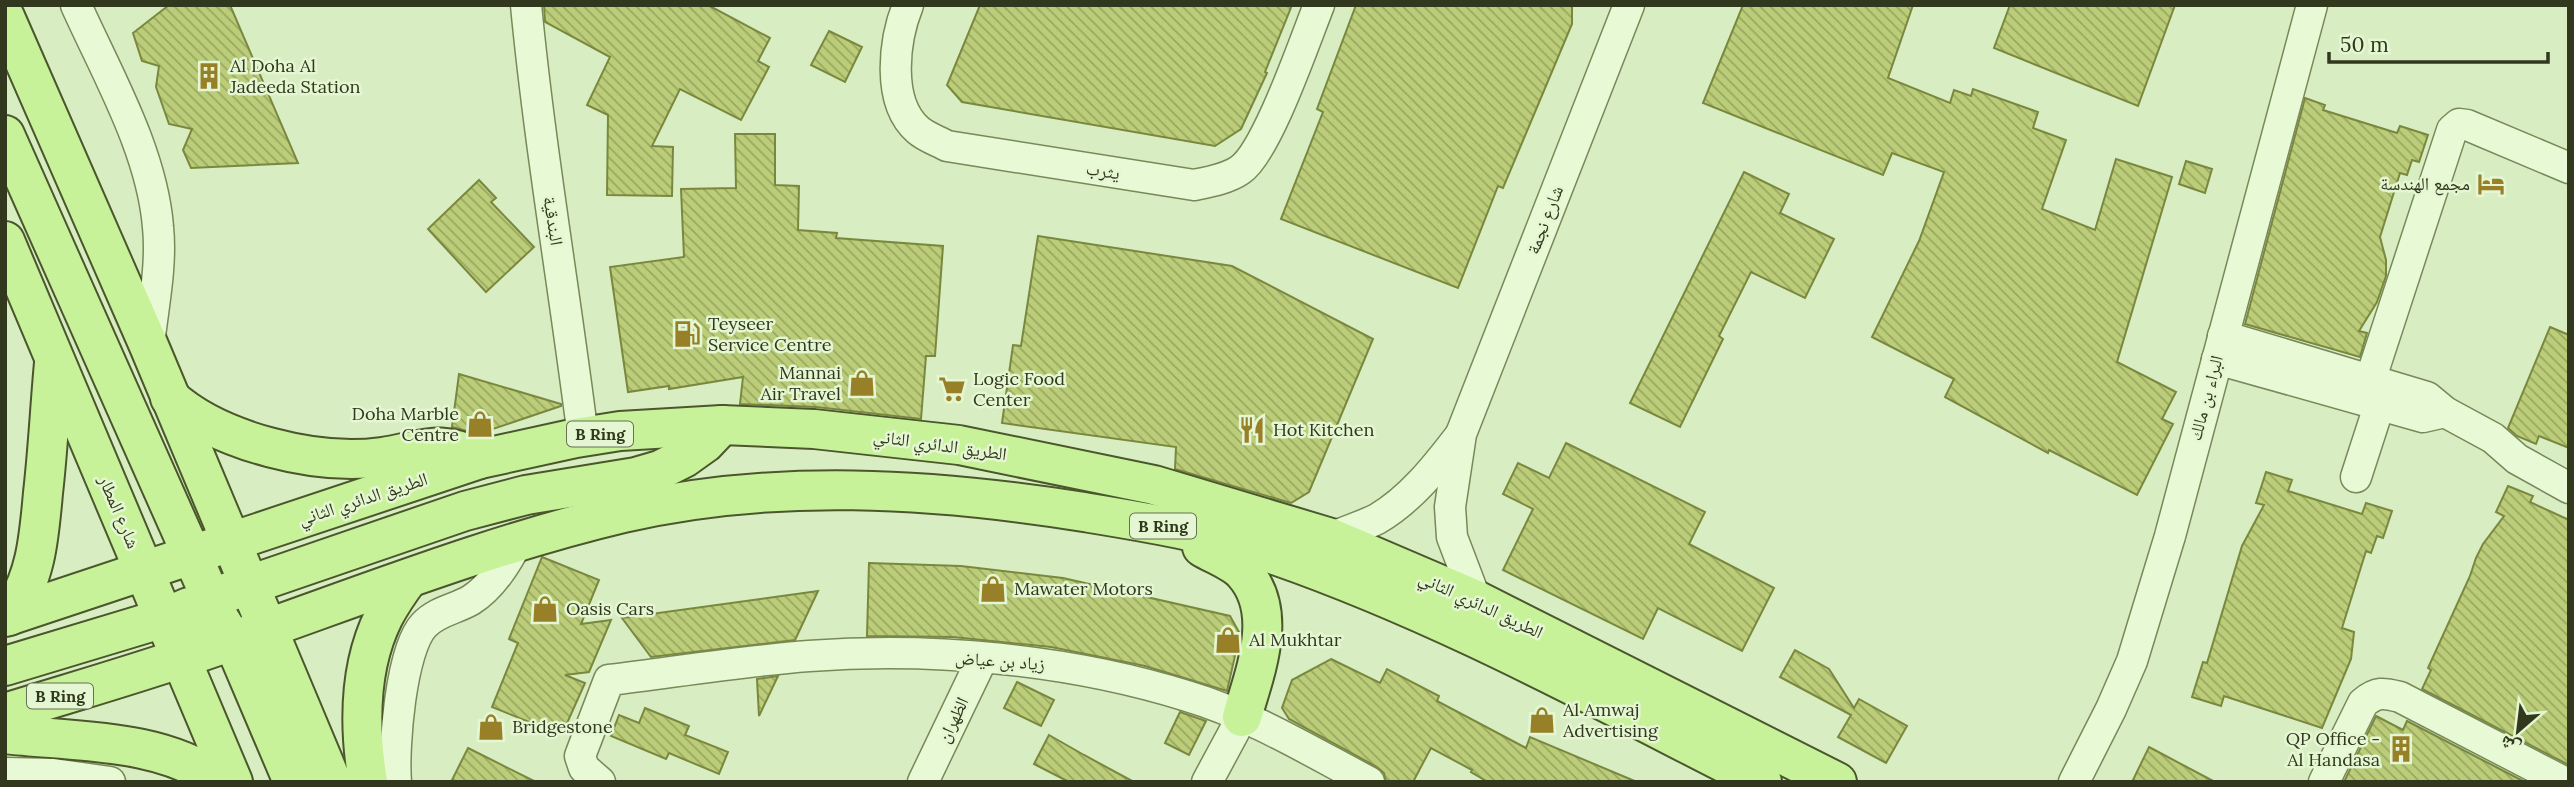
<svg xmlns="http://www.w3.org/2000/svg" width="2574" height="787" font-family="Lora,'Noto Naskh Arabic',serif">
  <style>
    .building { fill: url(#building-back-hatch); stroke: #7a883f; stroke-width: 2 }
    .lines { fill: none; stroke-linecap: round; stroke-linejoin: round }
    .street-casing { stroke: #798859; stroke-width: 33 }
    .primary-casing { stroke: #4b562d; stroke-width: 42 }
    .street { stroke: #e7f9d5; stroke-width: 30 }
    .primary { stroke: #c7f299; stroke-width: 38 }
    .labels { text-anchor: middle; stroke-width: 5; stroke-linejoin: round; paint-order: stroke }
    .shield { fill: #e4f6d2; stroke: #677153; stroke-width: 2 }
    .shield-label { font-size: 16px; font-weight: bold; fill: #31381d }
    .poi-label { font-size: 18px; fill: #31381d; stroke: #e4f6d2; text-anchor: start }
    .street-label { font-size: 18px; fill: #31381d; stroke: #e4f6d2 }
  </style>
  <defs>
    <pattern id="building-back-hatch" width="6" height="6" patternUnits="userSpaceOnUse" patternTransform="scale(1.75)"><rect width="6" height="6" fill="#bbcd78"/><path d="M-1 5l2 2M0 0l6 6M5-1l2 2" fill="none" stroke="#99a762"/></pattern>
  </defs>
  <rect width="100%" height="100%" fill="#d8eec2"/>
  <g class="building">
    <polygon points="169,5 230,5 298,163 191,168 183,150 192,129 169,124 156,87 159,66 142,61 133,33"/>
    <polygon points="544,5 708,5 770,38 758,61 769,67 741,120 680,89 652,146 673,147 672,196 607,195 608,115 587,105 610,57 545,22"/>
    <polygon points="980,5 1292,5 1265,72 1267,73 1241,129 1215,146 962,102 947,85"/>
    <polygon points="1356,5 1572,5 1572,24 1503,188 1498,186 1458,288 1281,219 1323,112 1317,109"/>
    <polygon points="1743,5 1913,5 1888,78 1950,103 1954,90 1971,96 1973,89 2038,112 2033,128 2066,140 2042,209 2095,230 2116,159 2172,177 2117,362 2176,392 2162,419 2173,424 2137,495 2049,450 2048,453 1945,397 1954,379 1872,337 1919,241 1944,172 1892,153 1883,175 1703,103"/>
    <polygon points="2010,5 2175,5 2138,106 1994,48"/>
    <polygon points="829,31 862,47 845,82 811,65"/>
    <polygon points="2305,98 2325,105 2323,110 2397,133 2400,126 2428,135 2419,162 2412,160 2407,175 2400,173 2380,237 2386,260 2386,276 2377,302 2359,331 2367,333 2360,357 2245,324"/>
    <polygon points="735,134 775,134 775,185 799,186 798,230 837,233 836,238 943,246 935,356 926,356 921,419 816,407 740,404 743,377 669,389 669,386 628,392 610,267 684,257 681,189 736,188"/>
    <polygon points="2186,161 2212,169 2205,193 2179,184"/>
    <polygon points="1744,172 1789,194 1780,213 1834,239 1805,298 1751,272 1719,336 1723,339 1680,427 1630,403"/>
    <polygon points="479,180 496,198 491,202 534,247 486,292 428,229"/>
    <polygon points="1038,236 1232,266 1373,339 1309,492 1291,503 1175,469 1176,447 1002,423 1013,345 1021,346"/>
    <polygon points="2550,327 2569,335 2569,448 2539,436 2536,444 2517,436 2508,428"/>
    <polygon points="459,374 561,404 561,406 478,434 452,427"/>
    <polygon points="1566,443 1705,512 1689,544 1774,588 1742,651 1658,608 1643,639 1503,570 1533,509 1503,494 1518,463 1549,478"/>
    <polygon points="2266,472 2292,480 2288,491 2362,514 2366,503 2392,511 2383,538 2377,536 2371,553 2366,551 2342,628 2354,632 2351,659 2322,728 2224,696 2221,706 2192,697 2203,662 2207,663 2242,546 2264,505 2256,503"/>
    <polygon points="2508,486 2533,496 2530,502 2569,520 2569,765 2422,689 2431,670 2428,668 2470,576 2476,558 2483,544 2504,516 2496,512"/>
    <polygon points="542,557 599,580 581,624 611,620 589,672 565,675 585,683 564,730 541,720 539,726 492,707 518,643 509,639"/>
    <polygon points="869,563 961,566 1063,578 1230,616 1240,634 1227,691 1145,666 1051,647 953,637 867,636"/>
    <polygon points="818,591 795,640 651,657 622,618"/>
    <polygon points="1795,650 1829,669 1854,708 1859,699 1907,726 1886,763 1838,737 1851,715 1780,677"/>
    <polygon points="1331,659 1380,683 1387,669 1439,696 1437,701 1526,748 1530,737 1637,782 1488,782 1471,772 1472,770 1431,748 1413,782 1386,782 1384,773 1377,767 1289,719 1282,708 1292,680"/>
    <polygon points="778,676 759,716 757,679"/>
    <polygon points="1017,682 1054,700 1041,726 1004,708"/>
    <polygon points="645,708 689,726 685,735 728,752 719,774 669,753 666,759 611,736 619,715 639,723"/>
    <polygon points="1180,712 1206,721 1189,755 1165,743"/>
    <polygon points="2376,716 2403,730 2407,721 2525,782 2344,782"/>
    <polygon points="1049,735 1084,755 1134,782 1069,782 1034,764"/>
    <polygon points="2149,747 2215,782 2132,782"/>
    <polygon points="468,748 536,782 451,782"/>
  </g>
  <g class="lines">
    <defs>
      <g id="street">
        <path d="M76 5C107 74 152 151 158 227 162 266 153 307 149 345"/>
        <path d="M526 5C540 150 565 293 583 437"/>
        <path d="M908 5C894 40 886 102 918 130 926 137 938 141 947 146L1194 185C1209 182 1227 179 1240 170 1267 152 1305 40 1319 5"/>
        <polyline points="2223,336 2427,397 2445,412 2493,438 2517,459 2569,488"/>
        <polyline points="2217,359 2423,417 2445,412"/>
        <polyline points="2370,381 2452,130 2459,124 2467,125 2569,168"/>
        <polyline points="2356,477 2379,406"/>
        <path d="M1331 538C1346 531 1363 526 1377 519 1410 500 1436 467 1459 437"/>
        <polyline points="1476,600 1452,537 1450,507 1461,434 1629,5"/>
        <polyline points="5,773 53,774 110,782"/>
        <path d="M396 782C393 748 401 649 424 625 437 611 456 609 471 600 492 587 507 562 518 541"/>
        <path d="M600 782 584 768 580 756 609 680C675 672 742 661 809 656 933 647 1068 659 1187 696 1251 715 1310 751 1369 782"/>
        <polyline points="923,782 982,659"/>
        <polyline points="1207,782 1242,717"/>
        <polyline points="2074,782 2111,709 2132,661 2170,536 2312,5"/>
        <path d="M2324 782 2363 703C2377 691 2384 693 2400 697L2564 782"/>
      </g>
      <g id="primary">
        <polyline points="5,17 149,346 332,782"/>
        <polyline points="5,135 203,580"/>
        <polyline points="5,241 233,782"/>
        <path d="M170 398C219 442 317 466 382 457 424 451 438 438 480 459"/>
        <path d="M1202 547C1215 555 1235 562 1244 573 1280 613 1254 674 1242 717"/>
        <path d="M9 616C36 579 39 538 43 493 48 450 50 406 54 363"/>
        <polyline points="5,617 480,459 576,438 620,431 722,425 814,429 959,445 1154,485 1331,538 1476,600 1837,782"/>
        <polyline points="219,618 233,641 293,782"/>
        <path d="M182 658C180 627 193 608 220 595L465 511 526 495 636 477 660 470 684 458 705 443 722 425"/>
        <polyline points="5,666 164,618 189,607"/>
        <path d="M5 713C79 690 153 669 226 643 358 597 488 545 623 513 775 478 932 488 1084 512 1145 522 1208 532 1266 552 1439 611 1600 700 1762 782"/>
        <path d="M5 734C75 742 162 738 220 782"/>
        <path d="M368 782C359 728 359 666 384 616 391 603 399 591 408 579"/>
      </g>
    </defs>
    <use href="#street" class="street-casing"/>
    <use href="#primary" class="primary-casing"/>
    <use href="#street" class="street"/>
    <use href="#primary" class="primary"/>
  </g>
  <defs>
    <symbol id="building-bare" viewBox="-9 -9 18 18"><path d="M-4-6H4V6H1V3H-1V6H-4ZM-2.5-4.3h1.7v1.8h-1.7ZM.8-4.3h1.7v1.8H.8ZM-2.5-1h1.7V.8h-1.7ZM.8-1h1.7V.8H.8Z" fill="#988028" stroke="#e4f6d2" stroke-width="2.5" paint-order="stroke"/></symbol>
    <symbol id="hotel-bare" viewBox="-9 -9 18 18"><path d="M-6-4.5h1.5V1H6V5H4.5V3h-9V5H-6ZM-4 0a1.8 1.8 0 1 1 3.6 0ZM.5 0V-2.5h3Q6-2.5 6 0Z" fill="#988028" stroke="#e4f6d2" stroke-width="2.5" paint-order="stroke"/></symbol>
    <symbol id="fuel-bare" viewBox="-9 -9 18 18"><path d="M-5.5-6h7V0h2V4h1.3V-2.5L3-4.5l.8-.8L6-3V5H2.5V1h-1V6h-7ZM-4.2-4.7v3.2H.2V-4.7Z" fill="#988028" stroke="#e4f6d2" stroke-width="2.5" paint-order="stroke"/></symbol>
    <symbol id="shop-bare" viewBox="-9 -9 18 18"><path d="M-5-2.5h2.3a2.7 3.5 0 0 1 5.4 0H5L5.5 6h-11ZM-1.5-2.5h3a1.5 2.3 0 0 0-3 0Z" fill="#988028" stroke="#e4f6d2" stroke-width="2.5" paint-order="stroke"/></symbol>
    <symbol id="supermarket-bare" viewBox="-9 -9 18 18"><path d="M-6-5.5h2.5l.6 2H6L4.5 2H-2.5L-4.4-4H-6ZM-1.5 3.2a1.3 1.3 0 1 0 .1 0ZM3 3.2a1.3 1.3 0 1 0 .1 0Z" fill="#988028" stroke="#e4f6d2" stroke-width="2.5" paint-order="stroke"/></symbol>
    <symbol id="restaurant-bare" viewBox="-9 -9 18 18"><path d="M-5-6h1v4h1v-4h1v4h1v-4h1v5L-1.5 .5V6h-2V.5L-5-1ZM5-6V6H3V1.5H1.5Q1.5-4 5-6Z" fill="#988028" stroke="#e4f6d2" stroke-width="2.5" paint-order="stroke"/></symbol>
  </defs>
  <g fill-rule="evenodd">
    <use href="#building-bare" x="190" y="57" width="38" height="38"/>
    <use href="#hotel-bare" x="2472" y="165" width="38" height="38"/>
    <use href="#fuel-bare" x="668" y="315" width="38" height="38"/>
    <use href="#shop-bare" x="843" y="364" width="38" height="38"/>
    <use href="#supermarket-bare" x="933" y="370" width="38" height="38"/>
    <use href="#shop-bare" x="461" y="405" width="38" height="38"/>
    <use href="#restaurant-bare" x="1233" y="411" width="38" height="38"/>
    <use href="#shop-bare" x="974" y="570" width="38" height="38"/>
    <use href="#shop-bare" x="526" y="590" width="38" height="38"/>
    <use href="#shop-bare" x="1209" y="621" width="38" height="38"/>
    <use href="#shop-bare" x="1523" y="701" width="38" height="38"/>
    <use href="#shop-bare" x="472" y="708" width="38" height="38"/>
    <use href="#building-bare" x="2382" y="730" width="38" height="38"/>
  </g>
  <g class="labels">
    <g class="shield">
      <rect x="567" y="421.5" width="66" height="25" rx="5"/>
      <rect x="1130" y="513.5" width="66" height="25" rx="5"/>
      <rect x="27" y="683.5" width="66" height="25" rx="5"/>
    </g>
    <g class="shield-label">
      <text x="600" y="440">B Ring</text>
      <text x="1163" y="532">B Ring</text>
      <text x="60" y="702">B Ring</text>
    </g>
    <g class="poi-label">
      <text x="230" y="72">Al Doha Al<tspan x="230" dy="21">Jadeeda Station</tspan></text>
      <text x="2470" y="190" text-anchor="end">مجمع الهندسة</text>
      <text x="708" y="330">Teyseer<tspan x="708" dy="21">Service Centre</tspan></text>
      <text x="841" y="379" text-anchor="end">Mannai<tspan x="841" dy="21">Air Travel</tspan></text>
      <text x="973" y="385">Logic Food<tspan x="973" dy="21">Center</tspan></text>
      <text x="459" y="420" text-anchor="end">Doha Marble<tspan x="459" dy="21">Centre</tspan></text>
      <text x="1273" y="436">Hot Kitchen</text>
      <text x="1014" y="595">Mawater Motors</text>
      <text x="566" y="615">Oasis Cars</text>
      <text x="1249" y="646">Al Mukhtar</text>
      <text x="1563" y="716">Al Amwaj<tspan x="1563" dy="21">Advertising</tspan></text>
      <text x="512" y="733">Bridgestone</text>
      <text x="2380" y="745" text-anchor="end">QP Office -<tspan x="2380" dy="21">Al Handasa</tspan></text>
    </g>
    <g class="street-label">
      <text transform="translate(1103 171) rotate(9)" y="6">يثرب</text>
      <text transform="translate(1545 220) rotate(-69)" y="6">شارع نجمة</text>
      <text transform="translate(553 221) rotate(81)" y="6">البندقية</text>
      <text transform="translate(2206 398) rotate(-75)" y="6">البراء بن مالك</text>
      <text transform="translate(940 445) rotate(8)" y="6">الطريق الدائري الثاني</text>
      <text transform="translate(363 499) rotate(-18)" y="6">الطريق الدائري الثاني</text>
      <text transform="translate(119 512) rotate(67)" y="6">شارع المطار</text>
      <text transform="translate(1481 605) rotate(25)" y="6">الطريق الدائري الثاني</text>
      <text transform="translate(1000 661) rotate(4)" y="6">زياد بن عياض</text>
      <text transform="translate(953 720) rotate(-64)" y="6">الظهران</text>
    </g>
  </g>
  <rect width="2574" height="787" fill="none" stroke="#31381d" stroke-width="14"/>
  <g transform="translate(2518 731) rotate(208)" stroke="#e4f6d2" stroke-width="5" paint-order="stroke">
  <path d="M0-5L12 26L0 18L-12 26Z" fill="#31381d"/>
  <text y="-10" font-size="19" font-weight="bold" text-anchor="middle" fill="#31381d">ش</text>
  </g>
  <path d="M2329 52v10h219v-10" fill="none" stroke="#31381d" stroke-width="3.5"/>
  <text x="2340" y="52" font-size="21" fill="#31381d" stroke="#e4f6d2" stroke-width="5" paint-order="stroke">50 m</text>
</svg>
